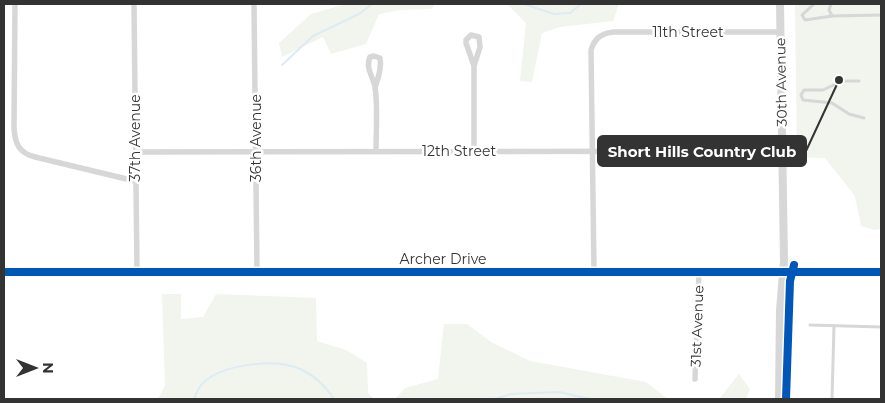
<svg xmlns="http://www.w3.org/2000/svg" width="885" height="403" font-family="Montserrat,sans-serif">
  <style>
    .green { fill: #f1f5ed }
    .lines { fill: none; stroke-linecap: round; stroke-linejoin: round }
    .stream { stroke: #ddebf3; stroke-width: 2 }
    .service { stroke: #d7d7d7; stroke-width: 3 }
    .minor { stroke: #d7d7d7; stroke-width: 5.5 }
    .tertiary { stroke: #d7d7d7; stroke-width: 8 }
    .cycleway-casing { stroke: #fff; stroke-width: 11 }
    .cycleway { stroke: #0057b8; stroke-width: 8 }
    .labels { text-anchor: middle; stroke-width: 5; stroke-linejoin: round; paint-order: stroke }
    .street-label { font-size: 14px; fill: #333; stroke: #fff }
    .leader { fill: none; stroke: #333; stroke-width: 2 }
    .callout-dot { fill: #333; stroke: #fff; stroke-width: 2 }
    .callout { fill: #333; stroke: #333; stroke-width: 2 }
    .callout-label { font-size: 15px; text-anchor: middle; font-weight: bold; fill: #fff }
  </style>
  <rect width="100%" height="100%" fill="#fff"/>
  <g class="green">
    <polygon points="346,4 436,4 431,9 400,10 379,14 366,44 331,54 323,37 282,57 279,43 311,14"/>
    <polygon points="507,4 619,4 613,21 560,27 542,33 532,82 520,81 526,23"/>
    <polygon points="795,4 881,4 881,229 874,230 861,226 855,196 825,158 797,157"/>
    <polygon points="162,294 181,294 181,319 203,317 216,294 316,298 317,341 346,350 367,363 368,393 374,399 158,399 165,386"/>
    <polygon points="444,324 467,324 491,342 530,361 646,382 668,399 395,399 405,388 438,379"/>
    <polygon points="739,374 750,389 746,399 708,399 720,398"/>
  </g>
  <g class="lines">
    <g class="stream">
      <polyline points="524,4 554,14 570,13 581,4"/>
      <polyline points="282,65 313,36 359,14 372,4"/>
      <path d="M194 399C197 393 198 387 204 382 224 364 275 358 300 369 314 375 326 387 334 399"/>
      <polyline points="495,399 511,394 559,392 590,399"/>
    </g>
    <g class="service">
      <polyline points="814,4 802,15 805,20 832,16 881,15"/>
      <polyline points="831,4 829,10 832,16"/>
      <polyline points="859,81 842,81 823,90 804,90 801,95 803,100 832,103 849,114 864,118"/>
      <polyline points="810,325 881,327"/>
      <polyline points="832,399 834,326"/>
    </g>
    <g class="minor">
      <path d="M15 4 14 128C15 144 19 153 35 157L135 181"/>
      <polyline points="134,4 137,272"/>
      <polyline points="254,4 257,272"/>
      <polyline points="474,66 480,47 479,37 471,35 466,40 466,43 474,66 474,151"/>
      <path d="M375 88C378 78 382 68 380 58L374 56 370 57C365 68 373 76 375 87 378 106 376 131 376 151"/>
      <polyline points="135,152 782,151"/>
      <path d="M594 272 591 50C595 38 600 34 613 32H780"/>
      <polyline points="695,379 699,272"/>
    </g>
    <g class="tertiary">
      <polyline points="4,272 881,272"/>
      <polyline points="779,399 780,310 784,261 780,4"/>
    </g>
    <defs>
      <g id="cycleway">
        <polyline points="4,272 881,272"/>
        <polyline points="786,399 790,281 794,265"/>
      </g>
    </defs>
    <use href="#cycleway" class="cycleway-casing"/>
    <use href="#cycleway" class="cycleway"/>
  </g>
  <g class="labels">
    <g class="street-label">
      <text x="688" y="37">11th Street</text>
      <text transform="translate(781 82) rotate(-91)" y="5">30th Avenue</text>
      <text transform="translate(135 138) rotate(-90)" y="5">37th Avenue</text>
      <text transform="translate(256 138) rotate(-90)" y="5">36th Avenue</text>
      <text x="459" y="156">12th Street</text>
      <text x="443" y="264">Archer Drive</text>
      <text transform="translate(697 326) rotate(-88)" y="5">31st Avenue</text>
    </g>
  </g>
  <path class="leader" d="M839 80L806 151"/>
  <circle class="callout-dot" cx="839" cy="80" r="5"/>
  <rect class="callout" x="598" y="136" width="208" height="30" rx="5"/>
  <g class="callout-label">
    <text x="702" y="157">Short Hills Country Club</text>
  </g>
  <rect width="885" height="403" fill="none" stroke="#333333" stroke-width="10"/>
  <g transform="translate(35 368) rotate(90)" stroke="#ffffff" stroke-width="4" paint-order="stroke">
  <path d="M0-4L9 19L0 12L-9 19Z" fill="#333333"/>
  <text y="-8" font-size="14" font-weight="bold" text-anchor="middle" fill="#333333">N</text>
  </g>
</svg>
